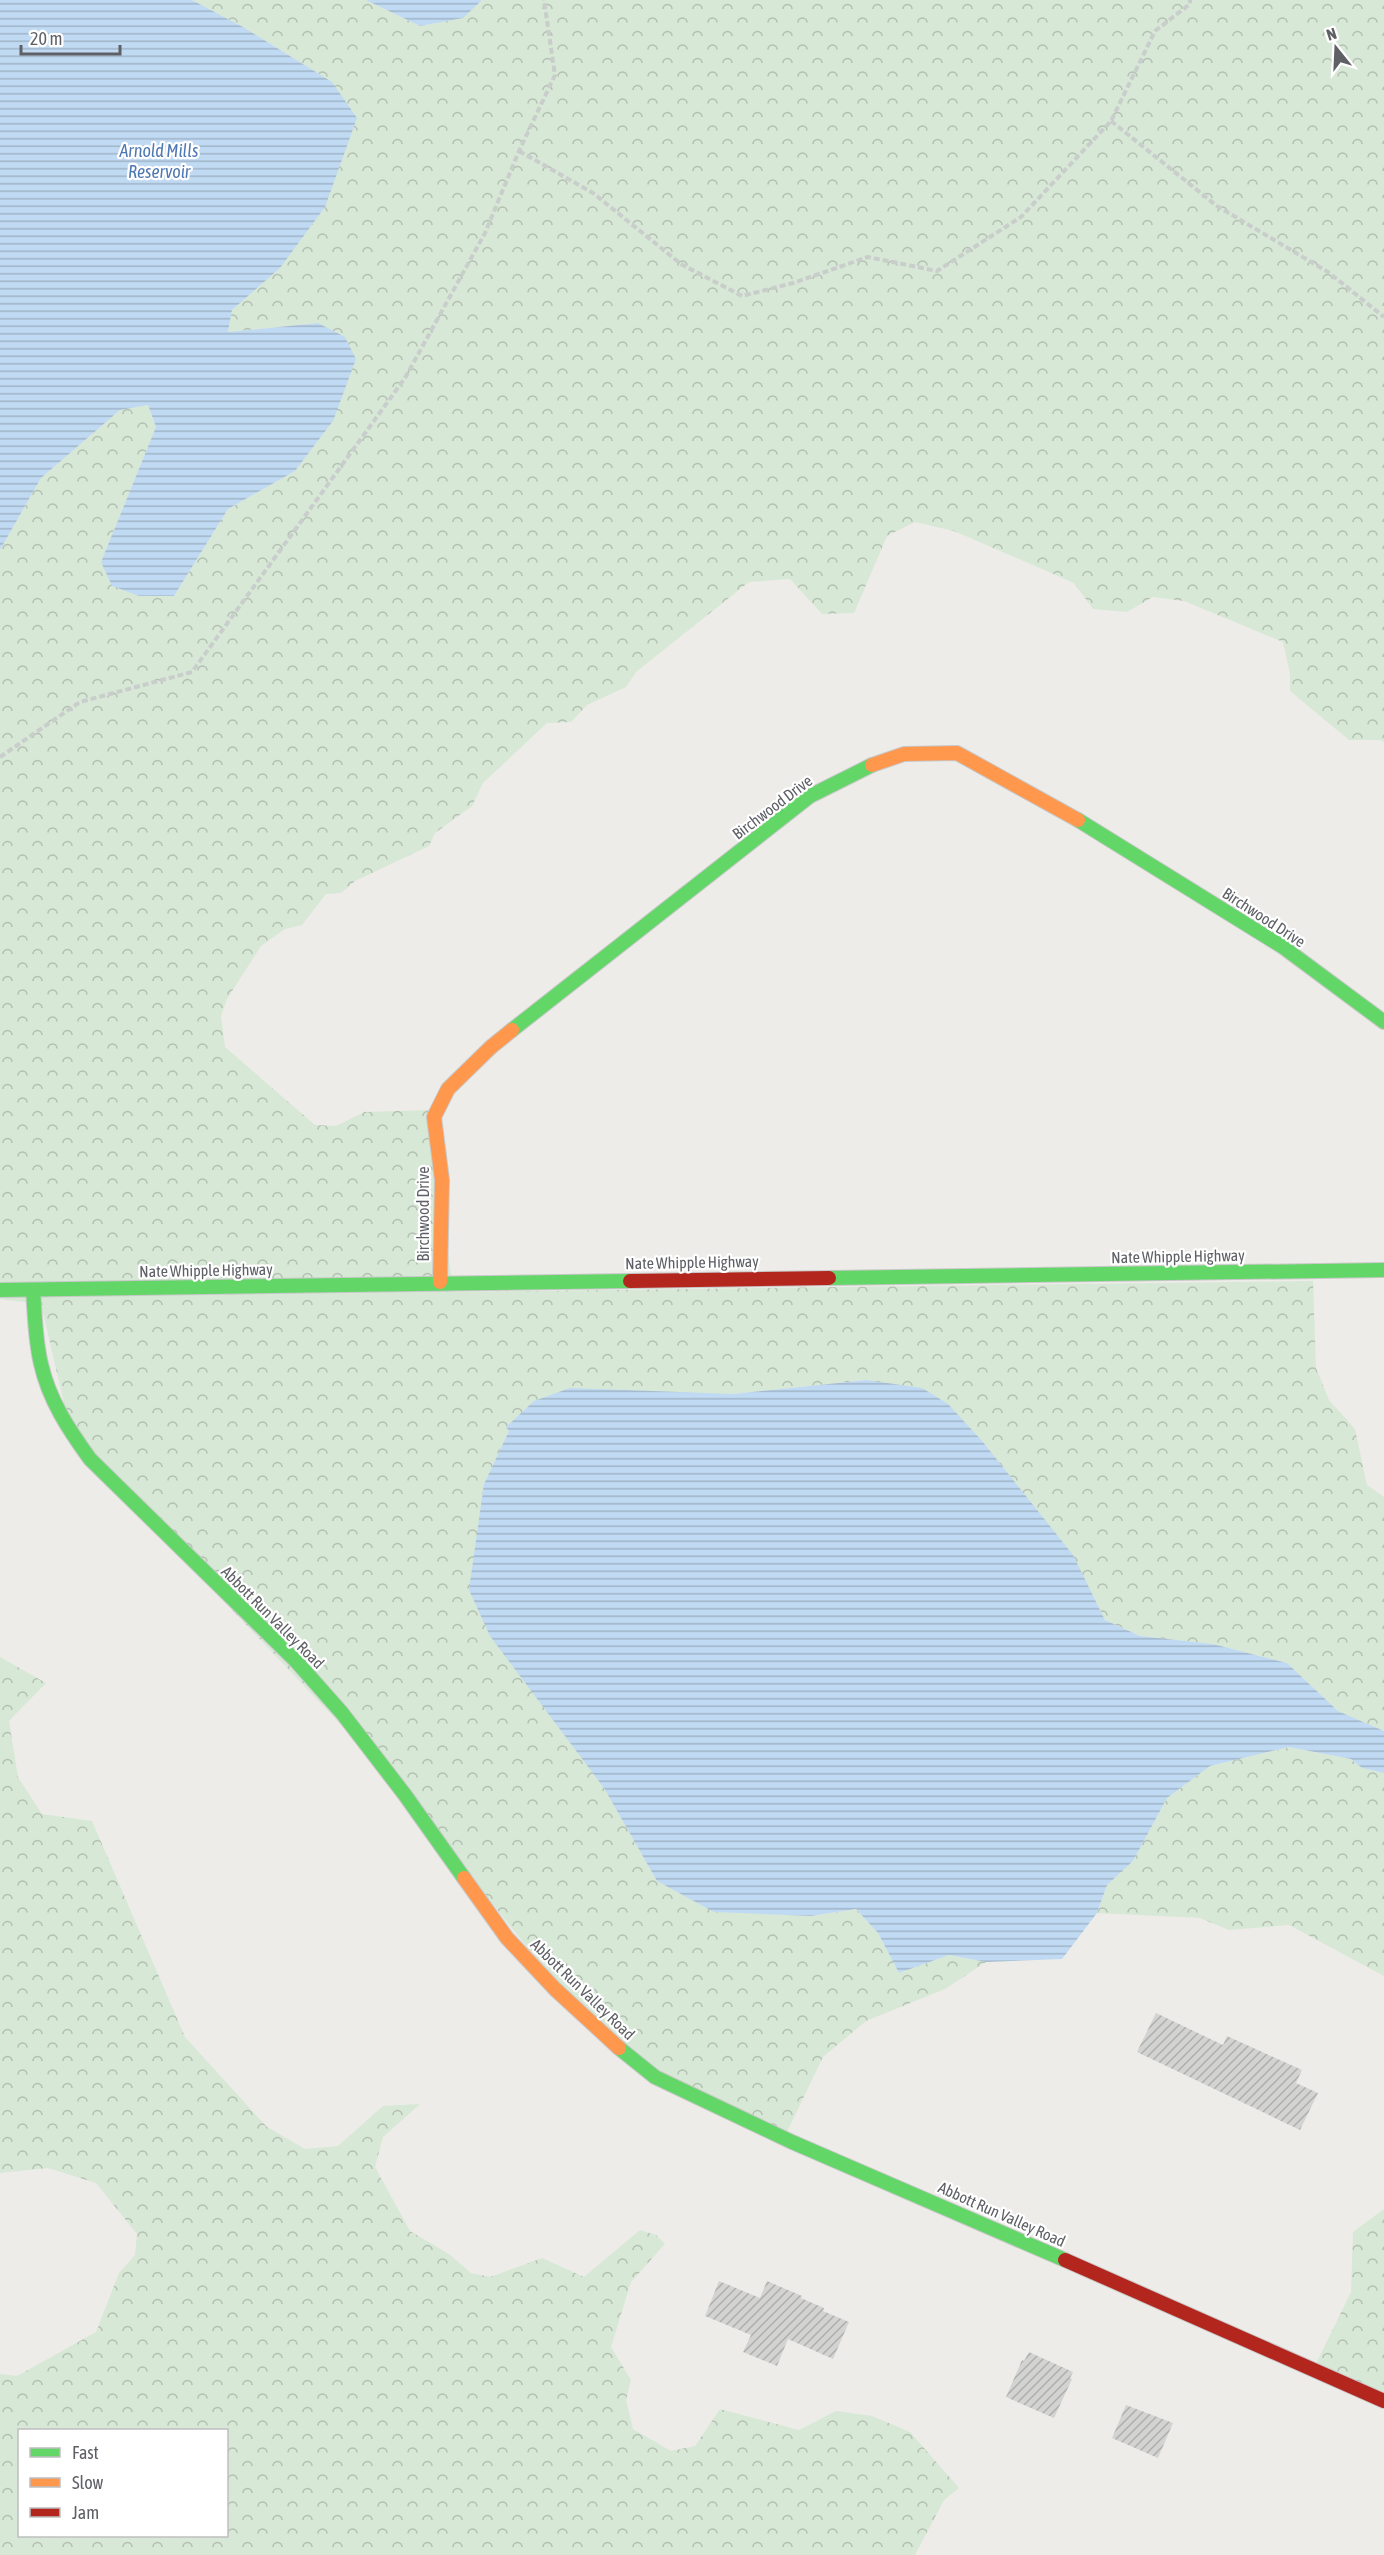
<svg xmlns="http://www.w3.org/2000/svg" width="1384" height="2555" font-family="'Asap Condensed',sans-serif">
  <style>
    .forest { fill: url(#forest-crowns); fill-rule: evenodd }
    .water { fill: url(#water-rules) }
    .building { fill: url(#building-hatch) }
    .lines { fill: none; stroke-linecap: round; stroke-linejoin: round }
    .fast-casing { stroke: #c8c8c9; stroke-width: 16 }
    .slow-casing { stroke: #c8c8c9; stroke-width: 16 }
    .jam-casing { stroke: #c8c8c9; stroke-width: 16 }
    .path { stroke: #c9cdcb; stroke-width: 4; stroke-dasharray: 6 3; stroke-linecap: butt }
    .fast { stroke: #63d668; stroke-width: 14 }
    .slow { stroke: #ff974d; stroke-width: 14 }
    .jam { stroke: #b3261e; stroke-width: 14 }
    .labels { text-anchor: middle; stroke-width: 4.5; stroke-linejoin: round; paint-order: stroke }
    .street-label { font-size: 16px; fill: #5e6065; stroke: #fff }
    .water-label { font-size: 18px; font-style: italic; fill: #4e78b2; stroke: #fff }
  </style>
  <defs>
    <pattern id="forest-crowns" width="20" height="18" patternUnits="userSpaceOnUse" patternTransform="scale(1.5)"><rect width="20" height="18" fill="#d7e8d6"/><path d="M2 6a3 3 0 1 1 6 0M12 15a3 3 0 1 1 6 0" fill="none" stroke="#b2bfb1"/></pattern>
    <pattern id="water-rules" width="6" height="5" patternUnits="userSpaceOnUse" patternTransform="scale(1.5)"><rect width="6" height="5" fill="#c0daf3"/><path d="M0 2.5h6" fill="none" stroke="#9fb4c8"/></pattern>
    <pattern id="building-hatch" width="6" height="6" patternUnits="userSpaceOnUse" patternTransform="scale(1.5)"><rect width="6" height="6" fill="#d3d3d1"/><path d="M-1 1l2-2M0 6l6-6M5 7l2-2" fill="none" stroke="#aeafad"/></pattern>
  </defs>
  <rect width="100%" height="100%" fill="#edece8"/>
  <g class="forest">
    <polygon points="192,0 366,0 420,26 462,18 482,0 1384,0 1384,742 1380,740 1349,740 1290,691 1290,674 1283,642 1184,601 1153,597 1127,612 1093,609 1074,583 954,531 915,522 887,536 854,613 822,614 790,579 749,582 636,672 626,687 587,705 571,722 547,723 483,783 472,806 435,833 429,846 355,881 341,893 326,894 302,925 285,929 261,946 227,999 221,1016 225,1047 315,1125 336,1126 364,1112 430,1110 453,1292 1313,1281 1316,1368 1329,1400 1355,1429 1367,1485 1384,1497 1384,1731 1338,1711 1287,1663 1213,1644 1140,1636 1105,1620 1072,1555 983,1442 866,1380 733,1394 509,1431 484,1484 604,1788 657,1881 811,1916 856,1909 878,1933 899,1973 949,1955 986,1962 945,1989 866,2021 823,2057 784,2138 610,2051 397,1784 73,1442 41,1304 0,1299 0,550 41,478 120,410 148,405 156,427 101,562 174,596 228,509 295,471 333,421 318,323 228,332 232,310 280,268 332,82 243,27"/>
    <path d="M0 1657 46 1683 9 1721 18 1777 42 1814 92 1821 185 2037 267 2127 305 2149 338 2146 383 2106 420 2104 383 2137 375 2167 410 2231 449 2254 471 2273 490 2277 542 2258 584 2277 640 2230 656 2235 665 2244 631 2282 611 2347 631 2380 626 2400 633 2429 671 2451 695 2446 720 2409 799 2430 836 2411 872 2416 910 2432 959 2488 944 2500 915 2555H0V2374L17 2376 96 2332 119 2273 135 2255 137 2234 96 2183 48 2168 0 2173ZM20 2430H226V2536H20Z"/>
    <polygon points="1289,1747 1351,1759 1362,1768 1384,1773 1384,1976 1289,1925 1229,1930 1200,1918 1097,1913 1107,1885 1133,1861 1167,1798 1210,1766"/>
    <polygon points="1384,2209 1384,2406 1312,2372 1351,2292 1353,2232"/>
  </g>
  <g class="water">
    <polygon points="0,0 192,0 243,27 332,82 357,118 325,207 280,268 232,310 228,332 318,323 345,337 356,359 333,421 295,471 228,509 174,596 139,596 112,586 101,562 156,427 148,405 120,410 41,478 0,550"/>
    <polygon points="366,0 482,0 463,18 420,26"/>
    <polygon points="866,1380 922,1388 948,1404 983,1442 1073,1555 1105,1620 1140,1636 1213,1644 1287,1663 1338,1711 1384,1731 1384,1773 1362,1768 1351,1759 1289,1747 1210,1766 1167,1798 1133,1861 1107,1885 1097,1913 1062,1959 986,1962 949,1955 899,1973 878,1933 856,1909 811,1916 714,1912 657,1881 604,1788 490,1636 469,1590 484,1484 509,1431 506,1427 534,1401 570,1388 733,1394"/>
  </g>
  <g class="building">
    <polygon points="1156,2013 1223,2045 1227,2036 1302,2070 1296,2083 1318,2093 1300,2130 1137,2052"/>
    <polygon points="719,2281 760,2298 767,2281 802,2296 801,2298 824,2308 823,2311 849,2322 833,2359 788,2339 777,2366 743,2352 751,2335 705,2316"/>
    <polygon points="1029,2352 1073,2372 1070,2378 1072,2379 1054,2418 1006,2397 1022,2360 1024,2361"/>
    <polygon points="1126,2405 1173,2423 1158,2458 1112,2438"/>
  </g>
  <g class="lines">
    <defs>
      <g id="fast">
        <polyline points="1078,820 1283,947 1384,1022"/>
        <polyline points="512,1030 810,796 872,765"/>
        <polyline points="829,1278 1384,1270"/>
        <polyline points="0,1290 630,1281"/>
        <path d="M33 1290C35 1315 35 1340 41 1364 49 1400 69 1430 90 1459L296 1661 342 1713 405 1795 464 1878"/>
        <polyline points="619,2048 655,2077 792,2142 1065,2260"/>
      </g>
      <g id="slow">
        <polyline points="872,765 904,754 957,753 1078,820"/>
        <polyline points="440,1282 442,1180 434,1117 448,1089 491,1047 512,1030"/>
        <polyline points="464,1878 507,1938 555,1989 619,2048"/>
      </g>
      <g id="jam">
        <polyline points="630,1281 829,1278"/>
        <polyline points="1065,2260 1384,2401"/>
      </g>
    </defs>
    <use href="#fast" class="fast-casing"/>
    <use href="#slow" class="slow-casing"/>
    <use href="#jam" class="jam-casing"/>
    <g class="path">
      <polyline points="1111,121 1217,206 1328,272 1384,317"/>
      <polyline points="519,151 593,193 681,264 742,296 793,283 868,257 937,271 1021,217 1111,121 1155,31 1190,4 1190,0"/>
      <polyline points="0,757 80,702 192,672 405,378 485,233 519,151 555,75 544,0"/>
    </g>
    <use href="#fast" class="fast"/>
    <use href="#slow" class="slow"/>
    <use href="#jam" class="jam"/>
  </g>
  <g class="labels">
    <g class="street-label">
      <text transform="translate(772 807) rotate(-37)" y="6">Birchwood Drive</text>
      <text transform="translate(1264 917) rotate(33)" y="6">Birchwood Drive</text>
      <text transform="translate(423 1214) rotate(-90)" y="6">Birchwood Drive</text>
      <text transform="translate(1178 1256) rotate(-1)" y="6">Nate Whipple Highway</text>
      <text transform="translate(692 1262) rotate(-1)" y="6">Nate Whipple Highway</text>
      <text transform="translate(206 1270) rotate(-1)" y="6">Nate Whipple Highway</text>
      <text transform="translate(273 1617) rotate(45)" y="6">Abbott Run Valley Road</text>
      <text transform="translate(583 1989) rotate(44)" y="6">Abbott Run Valley Road</text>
      <text transform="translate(1002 2214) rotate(24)" y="6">Abbott Run Valley Road</text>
    </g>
    <g class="water-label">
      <text x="159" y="157">Arnold Mills<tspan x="159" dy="21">Reservoir</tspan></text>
    </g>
  </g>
  <rect x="18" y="2429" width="210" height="108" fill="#ffffff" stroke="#bfbfc1" stroke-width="1.5"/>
  <rect x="30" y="2448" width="30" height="9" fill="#63d668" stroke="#bfbfc1" stroke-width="1.5"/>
  <text x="72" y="2459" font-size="18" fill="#5e6065">Fast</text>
  <rect x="30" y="2478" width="30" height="9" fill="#ff974d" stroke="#bfbfc1" stroke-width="1.5"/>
  <text x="72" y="2489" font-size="18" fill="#5e6065">Slow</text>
  <rect x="30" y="2508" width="30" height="9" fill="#b3261e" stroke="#bfbfc1" stroke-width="1.5"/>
  <text x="72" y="2519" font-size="18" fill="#5e6065">Jam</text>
  <g transform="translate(1336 48) rotate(342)" stroke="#ffffff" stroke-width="4.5" paint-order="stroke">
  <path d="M0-4.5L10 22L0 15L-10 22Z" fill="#5e6065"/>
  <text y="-9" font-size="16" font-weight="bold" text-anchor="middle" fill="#5e6065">N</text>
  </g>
  <path d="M21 45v9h99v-9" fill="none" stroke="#5e6065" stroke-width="3"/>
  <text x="30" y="45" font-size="18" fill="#5e6065" stroke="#ffffff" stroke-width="4.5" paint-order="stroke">20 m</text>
</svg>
